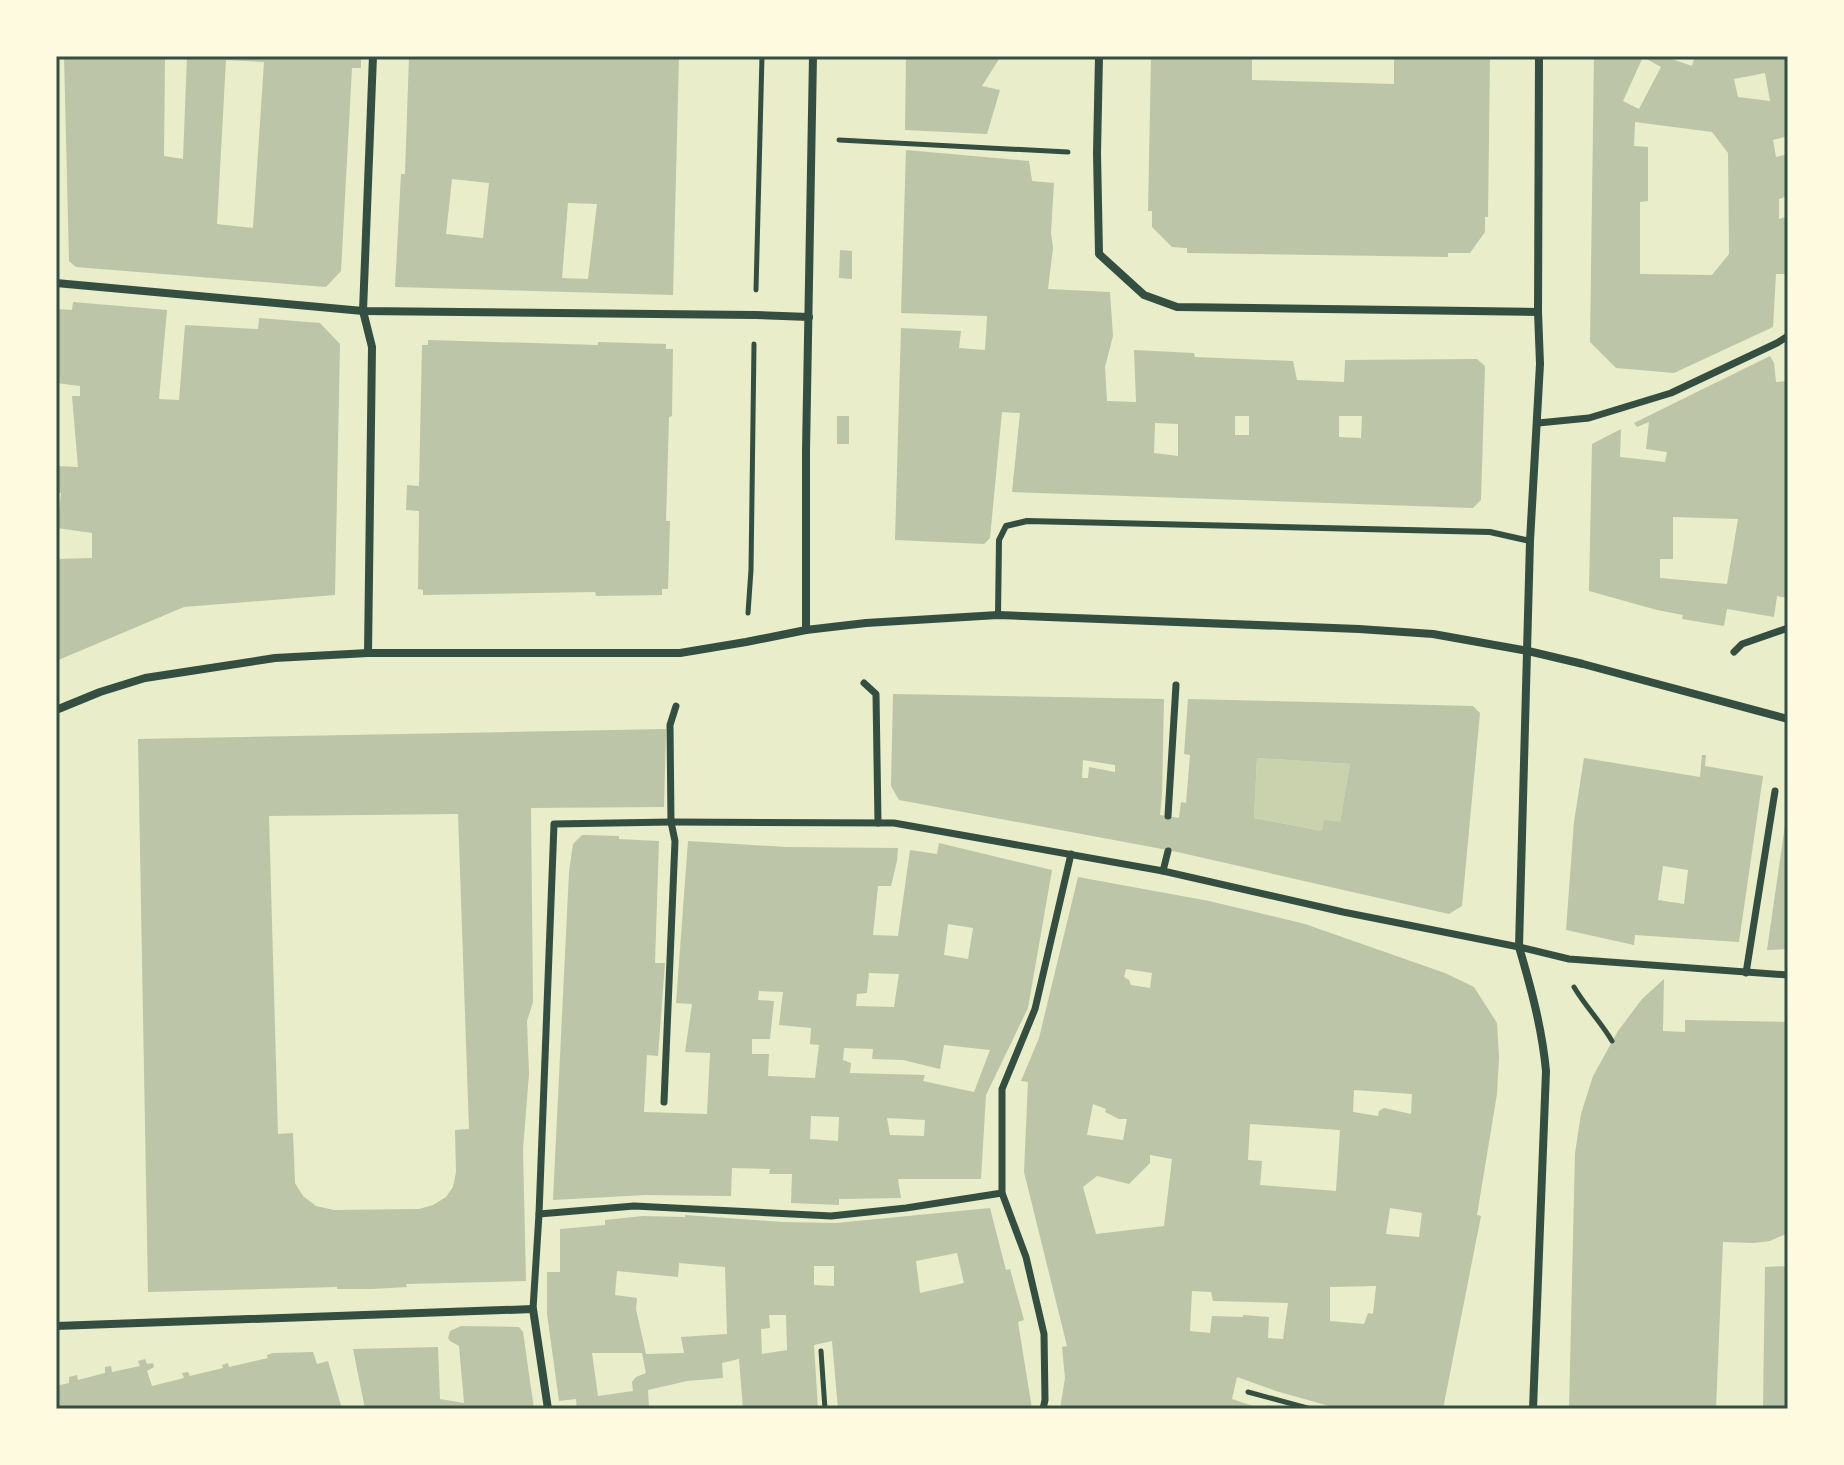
<svg xmlns="http://www.w3.org/2000/svg" width="1844" height="1465" font-family="Jost,sans-serif">
  <style>
    .green { fill: #cad2ad }
    .building { fill: #bcc5a7; fill-rule: evenodd }
    .lines { fill: none; stroke-linecap: round; stroke-linejoin: round }
    .path { stroke: #344e41; stroke-width: 5 }
    .service { stroke: #344e41; stroke-width: 6 }
    .pedestrian { stroke: #344e41; stroke-width: 7 }
    .minor { stroke: #344e41; stroke-width: 8 }
    .neatline { fill: none; stroke: #344e41; stroke-width: 3 }
  </style>
  <rect width="100%" height="100%" fill="#e9edc9"/>
  <polygon class="green" points="1257,758 1350,764 1340,822 1322,831 1254,818"/>
  <g class="building">
    <path d="M64 56H165L164 156 183 159 187 56H361V68H352L341 271 326 287 76 267 69 261ZM226 60 264 62 253 228 217 224Z"/>
    <path d="M409 56H679L673 295 395 287 401 174H405ZM452 179 489 183 483 238 446 234ZM568 203 597 204 588 279 562 278Z"/>
    <polygon points="906,56 1001,56 982,86 1000,90 987,134 905,130"/>
    <polygon points="1151,56 1252,56 1252,80 1394,84 1394,56 1490,56 1488,217 1485,217 1485,232 1470,253 1448,253 1448,257 1187,253 1187,248 1172,247 1152,227 1152,211 1148,211"/>
    <path d="M1594 56H1669V58L1692 66 1695 56H1788V136L1773 140 1776 157 1788 154V196L1779 199V219L1788 216V281L1785 274H1776L1773 327 1674 373 1616 368 1590 342ZM1643 57 1661 67 1639 109 1623 101ZM1765 73 1770 101 1738 97 1734 79ZM1635 122 1712 132 1728 153 1729 254 1712 275 1640 274V202L1648 201V147L1634 146Z"/>
    <path d="M906 150 1029 161 1032 181 1054 183 1051 232 1053 248 1048 289 1110 292 1113 336 1105 367 1107 401 1136 402 1134 350 1194 353 1195 357 1293 361 1297 380 1344 382 1345 360 1477 359 1485 366 1481 500 1473 508 1012 492 1020 413 1002 412 990 538 984 544 895 540 901 328 961 331 959 348 985 350 987 316 901 313ZM1235 416H1249V435H1235ZM1339 416H1362L1361 438 1339 437ZM1155 423 1178 424V456L1154 453Z"/>
    <polygon points="840,250 852,251 852,279 839,278"/>
    <polygon points="73,302 167,310 159,399 179,400 185,325 258,329 259,318 320,323 340,344 335,595 184,607 56,661 56,559 92,558 92,533 57,528 61,493 56,493 56,466 78,467 72,396 80,396 80,386 56,383 56,309 72,310"/>
    <polygon points="428,340 598,345 598,342 666,344 666,349 673,349 672,416 669,417 666,521 670,521 668,589 662,589 662,595 596,596 595,592 423,595 423,590 418,589 419,511 406,510 407,485 419,486 422,345 428,345"/>
    <path d="M1770 356 1774 363 1776 382 1788 381V598L1777 596 1774 617 1727 609 1724 626 1682 619 1683 615 1657 610 1589 591 1592 444 1621 429 1620 457 1665 462 1667 452 1646 449 1649 422 1637 427 1634 423ZM1673 517 1738 519 1727 584 1660 578V559H1673Z"/>
    <rect x="837" y="416" width="12" height="28"/>
    <path d="M893 694 1164 699 1162 794 1160 815 1179 818 1181 802 1186 803 1190 755 1184 754 1188 699 1473 706 1480 713 1462 906 1449 914 1173 851 899 800 891 786ZM1257 758 1350 764 1340 822 1324 820 1322 831 1254 818ZM1083 760 1115 765V772L1089 767 1088 778H1082Z"/>
    <path d="M666 729 664 807 531 808 533 1002 527 1021 529 1074 523 1149 526 1281 406 1284 407 1287 372 1289H337V1287L148 1292 138 739ZM458 814 469 1129 455 1130 456 1172 453 1187 446 1197 433 1205 419 1209 334 1210 316 1206 303 1196 295 1183 293 1133 278 1134 269 816Z"/>
    <path d="M1702 755H1706L1705 766 1763 776 1739 942 1635 935 1634 945 1566 930 1574 822 1584 758 1700 777ZM1663 866 1688 870 1684 904 1658 900Z"/>
    <polygon points="1786,818 1788,818 1788,949 1767,950"/>
    <path d="M582 835 619 836V839L659 841 655 963H665L658 1056 647 1055 644 1112 707 1114 710 1053 685 1052 692 1004 676 1003 688 841 786 847 898 848 897 861 891 886H878L873 935 898 936 910 850 937 854 939 843 1052 870 1028 1008 986 1095 981 1179H898L901 1198 839 1199V1205L791 1203 792 1174H769L770 1169 732 1168 731 1196 646 1195 553 1200 569 872 573 844ZM948 924 973 928 968 959 944 955ZM869 973 899 974 894 1007 856 1006 857 994 867 993ZM759 991 783 992 779 1025 811 1028 810 1044 819 1045 815 1078 768 1076 769 1054H752V1039H770L774 1001 758 1000ZM944 1045 990 1050 974 1092 923 1081 925 1075 850 1073 851 1063 843 1060 844 1048 873 1049 872 1059 903 1060 940 1069ZM811 1116 839 1117 838 1141 810 1139ZM887 1118 925 1120 924 1136 890 1135Z"/>
    <path d="M1078 877 1209 901 1305 924 1445 973 1474 987 1497 1023 1499 1057 1497 1094 1477 1215 1481 1216 1443 1409H1340L1276 1391 1237 1377 1232 1399 1262 1409H1060L1065 1378 1062 1347 1067 1346 1024 1172 1028 1082 1021 1081 1039 1038ZM1126 969 1152 973 1150 988 1131 985 1129 980 1124 977ZM1354 1090 1412 1094 1411 1114 1384 1108 1379 1111 1378 1116 1353 1112ZM1093 1104 1106 1109 1105 1112 1119 1119H1127L1123 1140 1087 1135ZM1250 1124 1340 1130 1336 1191 1260 1185 1262 1161 1248 1160ZM1150 1155 1172 1159 1164 1226 1096 1234 1083 1187 1097 1176 1129 1184 1150 1163ZM1390 1208 1422 1213 1419 1237 1386 1234ZM1376 1286 1373 1314 1368 1313 1364 1324 1330 1321V1287ZM1192 1291 1211 1292 1213 1301 1288 1303 1283 1339 1268 1338 1269 1317 1243 1315V1317L1212 1316 1210 1333 1190 1331Z"/>
    <polygon points="1664,979 1663,1031 1685,1032 1685,1020 1788,1022 1788,1233 1770,1241 1754,1243 1723,1242 1716,1409 1569,1409 1575,1153 1581,1114 1593,1076 1618,1031 1642,999"/>
    <path d="M990 1208 1006 1270 1010 1269 1024 1320 1018 1322 1032 1409H838L832 1341 814 1345 818 1409H743L739 1359 722 1363 723 1378 687 1381 648 1390 649 1409H577L576 1399 559 1401 547 1314V1272H560V1229L605 1225V1220L643 1216 685 1217V1215L783 1222 836 1223ZM957 1253 964 1283 920 1293 916 1261ZM679 1263 725 1267 727 1334 681 1337 684 1353 646 1354 636 1309 637 1298 615 1295 617 1271 678 1277ZM814 1266H834V1286L814 1285ZM769 1315H786L787 1350 762 1354 761 1329 770 1328ZM592 1353H642L646 1373 636 1377 632 1382 633 1391 598 1396Z"/>
    <polygon points="1788,1266 1788,1409 1763,1409 1765,1267"/>
    <polygon points="461,1326 519,1327 523,1332 534,1409 365,1409 353,1349 438,1347 440,1399 464,1403 459,1346 450,1341 448,1338 450,1331"/>
    <polygon points="313,1352 317,1364 328,1361 342,1409 56,1409 56,1386 69,1383 69,1377 77,1375 78,1380 105,1373 105,1367 111,1366 112,1372 140,1366 138,1361 145,1359 147,1364 153,1363 154,1367 147,1371 152,1386 184,1378 182,1373 188,1372 190,1376 223,1368 222,1365 228,1363 229,1367 268,1358 267,1355 273,1353"/>
  </g>
  <g class="lines">
    <g class="path">
      <polyline points="839,140 1068,152"/>
      <polyline points="756,290 762,56"/>
      <polyline points="748,613 751,570 754,344"/>
      <path d="M1574 987C1585 1006 1601 1022 1612 1041"/>
      <polyline points="821,1351 825,1409"/>
      <polyline points="1248,1392 1311,1409"/>
    </g>
    <polyline class="service" points="998,615 999,540 1006,526 1027,521 1490,532 1530,541"/>
    <g class="pedestrian">
      <polyline points="1538,423 1589,418 1671,393 1777,343 1788,336"/>
      <polyline points="1734,652 1742,644 1788,628"/>
      <polyline points="864,683 876,694 878,823"/>
      <polyline points="1168,816 1176,685"/>
      <polyline points="1163,871 1168,851"/>
      <polyline points="1746,973 1775,791"/>
      <polyline points="664,1102 675,841 671,822 670,725 676,706"/>
      <polyline points="539,1214 634,1206 831,1216 906,1208 1002,1193"/>
      <polyline points="533,1309 539,1214 554,824 671,822 894,823 1163,871 1343,912 1519,947 1569,959 1788,975"/>
      <polyline points="1043,1409 1045,1400 1044,1334 1026,1257 1002,1193 1002,1089 1035,1009 1071,854"/>
    </g>
    <g class="minor">
      <polyline points="1099,56 1097,153 1099,254 1144,295 1177,307 1538,312"/>
      <polyline points="56,283 363,311 755,315 809,317"/>
      <polyline points="806,630 806,451 813,56"/>
      <polyline points="368,653 372,347 363,311 373,56"/>
      <polyline points="56,710 100,692 145,678 275,658 368,653 680,653 746,642 806,630 866,623 998,615 1359,629 1433,634 1528,651 1583,664 1788,719"/>
      <polyline points="56,1326 533,1309 548,1409"/>
      <path d="M1533 1409 1546 1071C1542 1028 1531 988 1519 947L1530 541 1540 364 1538 312 1539 56"/>
    </g>
  </g>
  <rect width="1844" height="1465" fill="none" stroke="#fefae0" stroke-width="116"/>
  <rect x="58" y="58" width="1728" height="1349" class="neatline"/>
</svg>
